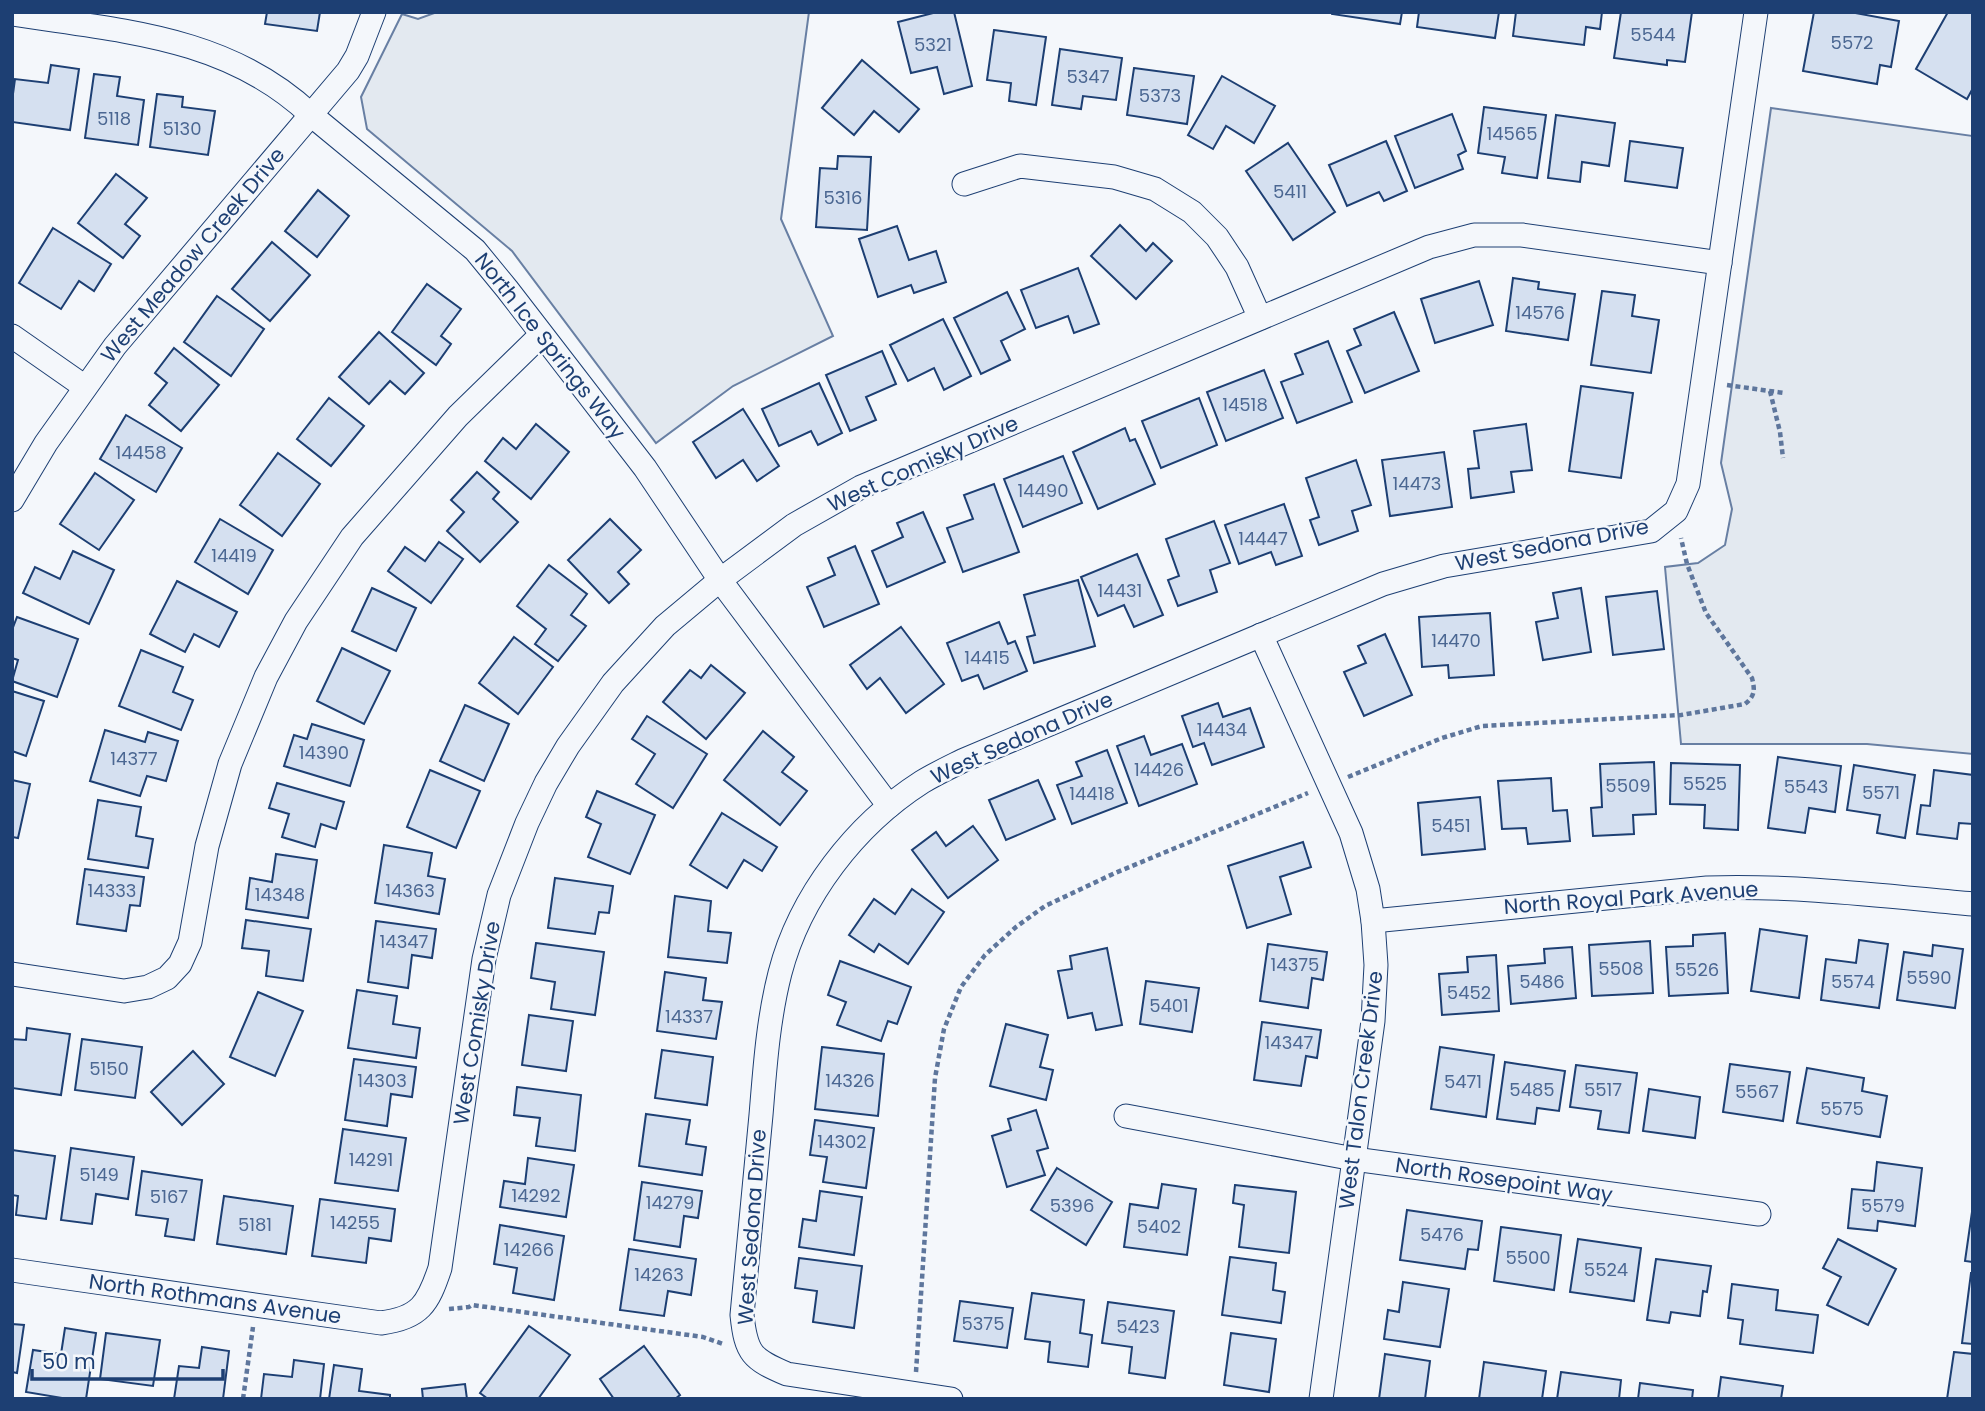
<svg xmlns="http://www.w3.org/2000/svg" width="1985" height="1411" font-family="Poppins,sans-serif">
  <style>
    .green { fill: #e3e9f0; stroke: #687fa3; stroke-width: 2 }
    .building { fill: #d5e0f0; stroke: #1d3f73; stroke-width: 2 }
    .lines { fill: none; stroke-linecap: round; stroke-linejoin: round }
    .minor-casing { stroke: #1d3f73; stroke-width: 25 }
    .path { stroke: #5e769c; stroke-width: 4.5; stroke-dasharray: 5 3.5; stroke-linecap: butt }
    .minor { stroke: #f4f7fb; stroke-width: 23 }
    .labels { text-anchor: middle; stroke-width: 5; stroke-linejoin: round; paint-order: stroke }
    .number-label { font-size: 18px; fill: #4b6792 }
    .street-label { font-size: 21px; fill: #1d3f73; stroke: #f4f7fb }
  </style>
  <rect width="100%" height="100%" fill="#f4f7fb"/>
  <g class="green">
    <polygon points="437,12 809,12 781,219 833,336 733,386 656,443 512,251 367,129 361,97 402,14 418,19"/>
    <polygon points="1771,108 1973,136 1973,754 1867,744 1681,744 1665,567 1698,563 1725,545 1732,509 1721,463"/>
  </g>
  <g class="building">
    <polygon points="267,12 320,12 317,31 265,24"/>
    <polygon points="937,12 954,12 972,86 944,94 937,67 911,73 898,22"/>
    <polygon points="1332,12 1402,12 1400,24 1332,14"/>
    <polygon points="1419,12 1499,12 1495,38 1417,27"/>
    <polygon points="1516,12 1602,12 1600,29 1586,27 1584,45 1513,36"/>
    <polygon points="1621,12 1692,12 1685,62 1667,60 1667,65 1614,58"/>
    <polygon points="1814,12 1850,12 1899,21 1891,67 1880,65 1877,84 1803,71"/>
    <polygon points="1948,12 1973,12 1973,88 1967,99 1916,69"/>
    <polygon points="994,30 1046,37 1036,105 1009,101 1011,83 987,80"/>
    <polygon points="1060,49 1122,58 1116,100 1083,96 1081,109 1052,105"/>
    <polygon points="862,60 919,109 899,132 874,111 854,135 822,108"/>
    <polygon points="51,65 79,69 70,130 12,122 12,101 15,79 48,83"/>
    <polygon points="1134,68 1194,76 1187,124 1127,115"/>
    <polygon points="94,74 120,77 117,96 144,100 138,145 85,138"/>
    <polygon points="1222,76 1275,106 1254,143 1226,126 1213,149 1188,135"/>
    <polygon points="157,94 183,97 182,107 215,111 208,155 150,147"/>
    <polygon points="1484,107 1546,115 1537,178 1502,173 1505,157 1478,153"/>
    <polygon points="1452,114 1466,151 1458,155 1463,169 1415,188 1395,136"/>
    <polygon points="1556,115 1615,123 1609,166 1582,162 1580,182 1548,178"/>
    <polygon points="1386,141 1407,191 1384,201 1379,192 1347,206 1329,165"/>
    <polygon points="1630,141 1683,148 1677,188 1625,181"/>
    <polygon points="1288,143 1335,212 1293,240 1246,171"/>
    <polygon points="838,156 871,157 867,230 816,227 820,168 837,169"/>
    <polygon points="116,174 147,198 125,224 140,236 123,258 78,223"/>
    <polygon points="318,190 349,216 317,257 285,231"/>
    <polygon points="1120,225 1146,251 1153,243 1172,261 1136,299 1091,256"/>
    <polygon points="897,226 909,260 936,251 946,282 914,293 911,285 878,297 859,239"/>
    <polygon points="53,228 111,264 94,291 79,281 61,309 19,283"/>
    <polygon points="272,242 310,275 270,321 232,289"/>
    <polygon points="1078,268 1099,324 1074,333 1068,316 1036,328 1021,290"/>
    <polygon points="1513,278 1539,282 1538,289 1575,294 1568,340 1506,331"/>
    <polygon points="1479,281 1493,325 1435,343 1421,299"/>
    <polygon points="427,284 461,309 441,336 451,344 436,365 392,332"/>
    <polygon points="1602,291 1635,295 1632,316 1659,320 1651,373 1591,365"/>
    <polygon points="1007,292 1025,329 1001,341 1010,360 981,374 954,318"/>
    <polygon points="217,296 264,329 231,376 184,342"/>
    <polygon points="1394,312 1419,371 1365,393 1347,351 1361,345 1354,329"/>
    <polygon points="943,319 971,376 944,390 934,368 908,381 890,345"/>
    <polygon points="379,332 424,373 405,394 390,381 369,404 339,377"/>
    <polygon points="1328,341 1352,402 1297,423 1281,382 1303,374 1295,354"/>
    <polygon points="174,348 219,385 181,431 149,405 167,383 155,373"/>
    <polygon points="882,351 896,384 866,397 876,420 850,431 826,375"/>
    <polygon points="1264,370 1283,418 1226,441 1207,392"/>
    <polygon points="819,383 842,433 818,445 811,431 779,446 762,409"/>
    <polygon points="1581,386 1633,393 1621,478 1569,471"/>
    <polygon points="329,398 364,426 331,466 297,439"/>
    <polygon points="1199,398 1217,445 1161,468 1142,421"/>
    <polygon points="743,409 779,466 757,481 743,460 716,478 693,442"/>
    <polygon points="126,415 182,448 156,492 100,459"/>
    <polygon points="536,424 569,452 531,499 485,461 503,438 516,449"/>
    <polygon points="1526,424 1532,470 1511,472 1514,492 1471,498 1468,469 1479,468 1474,431"/>
    <polygon points="1125,428 1130,441 1135,439 1155,484 1098,509 1073,452"/>
    <polygon points="1444,452 1452,507 1390,516 1382,460"/>
    <polygon points="278,453 320,484 282,536 240,505"/>
    <polygon points="1063,456 1082,503 1023,527 1004,479"/>
    <polygon points="1356,460 1371,505 1352,511 1358,531 1319,545 1310,520 1319,517 1306,478"/>
    <polygon points="477,472 499,492 493,499 518,522 480,562 447,531 464,512 451,500"/>
    <polygon points="95,473 134,500 99,550 60,524"/>
    <polygon points="994,484 1019,552 963,572 947,528 973,519 964,495"/>
    <polygon points="1284,504 1302,556 1276,565 1271,552 1239,564 1225,525"/>
    <polygon points="923,512 945,562 887,587 872,551 903,537 897,523"/>
    <polygon points="220,519 273,550 248,594 195,562"/>
    <polygon points="610,519 641,550 618,572 629,584 609,603 568,560"/>
    <polygon points="1214,521 1230,563 1210,570 1217,592 1178,606 1168,580 1179,576 1166,539"/>
    <polygon points="439,542 463,559 431,603 388,571 405,547 425,561"/>
    <polygon points="855,546 879,604 824,627 807,587 835,575 828,558"/>
    <polygon points="73,551 114,570 89,624 23,593 35,567 60,579"/>
    <polygon points="1137,554 1163,615 1134,627 1124,605 1098,616 1081,577"/>
    <polygon points="549,565 587,594 571,615 586,626 558,661 535,644 546,629 517,606"/>
    <polygon points="1078,580 1095,646 1034,663 1027,637 1035,635 1024,595"/>
    <polygon points="177,581 237,612 219,647 194,634 185,652 150,634"/>
    <polygon points="372,588 416,608 396,651 352,631"/>
    <polygon points="1581,588 1591,652 1543,660 1536,622 1558,618 1553,593"/>
    <polygon points="1657,591 1664,649 1613,655 1606,597"/>
    <polygon points="1490,613 1494,675 1449,678 1448,665 1422,667 1419,617"/>
    <polygon points="17,617 78,639 57,697 12,681 18,660 12,658 12,630"/>
    <polygon points="999,622 1008,644 1015,641 1027,671 984,689 978,675 962,681 947,643"/>
    <polygon points="901,627 944,684 906,713 880,678 867,689 850,665"/>
    <polygon points="1385,634 1412,695 1364,716 1344,672 1366,663 1358,646"/>
    <polygon points="514,637 553,667 518,714 479,683"/>
    <polygon points="342,648 390,671 364,724 317,701"/>
    <polygon points="141,650 183,667 173,692 193,700 181,730 119,706"/>
    <polygon points="711,665 745,693 706,739 663,702 690,670 701,678"/>
    <polygon points="12,691 44,701 26,756 12,751"/>
    <polygon points="1218,703 1223,717 1250,708 1264,747 1212,765 1204,743 1193,747 1182,716"/>
    <polygon points="465,705 509,724 484,781 440,761"/>
    <polygon points="647,716 707,754 673,808 636,784 655,754 632,739"/>
    <polygon points="312,724 364,740 350,786 284,766 294,735 307,739"/>
    <polygon points="105,730 145,742 148,732 178,741 166,781 147,776 140,796 90,781"/>
    <polygon points="763,731 794,757 782,772 807,791 780,825 724,780"/>
    <polygon points="1144,736 1151,755 1182,744 1197,784 1139,806 1117,746"/>
    <polygon points="1107,750 1127,803 1072,824 1057,785 1082,776 1076,762"/>
    <polygon points="1778,757 1841,766 1835,812 1809,808 1805,833 1768,828"/>
    <polygon points="1654,762 1656,814 1633,815 1634,834 1593,836 1591,808 1602,807 1600,764"/>
    <polygon points="1671,763 1740,765 1738,830 1704,828 1705,805 1670,804"/>
    <polygon points="1854,765 1915,775 1905,838 1877,833 1880,815 1847,810"/>
    <polygon points="430,770 480,791 456,848 407,827"/>
    <polygon points="1934,770 1973,775 1973,824 1959,823 1957,839 1917,834 1921,805 1930,806"/>
    <polygon points="1551,778 1553,811 1567,810 1570,841 1528,844 1526,828 1502,829 1498,781"/>
    <polygon points="12,780 30,784 18,838 12,837"/>
    <polygon points="1038,780 1055,819 1006,840 989,800"/>
    <polygon points="277,783 344,802 336,829 321,824 315,847 282,837 289,814 269,808"/>
    <polygon points="597,791 655,815 630,874 588,857 601,824 586,817"/>
    <polygon points="1480,797 1485,849 1422,855 1418,803"/>
    <polygon points="98,800 141,807 136,836 153,839 148,868 88,859"/>
    <polygon points="722,813 777,847 762,871 744,860 727,888 690,865"/>
    <polygon points="973,826 998,860 948,898 912,850 936,832 946,846"/>
    <polygon points="1303,842 1311,867 1280,877 1291,914 1247,928 1228,866"/>
    <polygon points="384,845 432,853 428,876 445,879 439,914 375,903"/>
    <polygon points="276,854 317,860 308,918 246,909 250,878 272,882"/>
    <polygon points="85,869 144,877 140,906 130,905 126,931 77,924"/>
    <polygon points="555,878 613,886 609,913 599,912 595,934 548,928"/>
    <polygon points="912,889 944,912 908,964 879,944 874,952 849,935 874,899 895,914"/>
    <polygon points="675,896 711,901 708,931 731,933 727,963 668,957"/>
    <polygon points="246,920 311,929 303,981 266,976 269,951 242,948"/>
    <polygon points="376,921 436,929 432,958 412,955 408,988 368,982"/>
    <polygon points="1760,929 1807,936 1799,998 1751,991"/>
    <polygon points="1725,933 1728,993 1669,996 1666,947 1693,946 1693,935"/>
    <polygon points="1859,940 1888,944 1879,1008 1821,1000 1826,959 1856,963"/>
    <polygon points="1650,941 1653,993 1592,996 1589,945"/>
    <polygon points="536,943 604,952 595,1015 551,1009 555,982 531,978"/>
    <polygon points="1268,944 1327,952 1323,980 1312,978 1308,1008 1260,1001"/>
    <polygon points="1933,945 1963,949 1955,1008 1897,1000 1904,952 1932,956"/>
    <polygon points="1572,947 1576,998 1511,1004 1508,966 1545,963 1544,949"/>
    <polygon points="1107,948 1122,1025 1096,1030 1092,1013 1068,1018 1058,971 1072,969 1070,956"/>
    <polygon points="1496,955 1499,1011 1442,1015 1439,974 1468,972 1467,957"/>
    <polygon points="840,961 911,987 897,1024 888,1021 881,1041 837,1025 846,1002 828,995"/>
    <polygon points="665,972 706,978 703,1000 722,1002 716,1039 657,1031"/>
    <polygon points="1146,981 1199,988 1192,1032 1140,1024"/>
    <polygon points="357,990 397,996 393,1024 420,1028 416,1058 348,1048"/>
    <polygon points="258,992 303,1011 275,1076 230,1057"/>
    <polygon points="529,1015 573,1021 566,1071 522,1065"/>
    <polygon points="1262,1022 1321,1030 1317,1058 1306,1056 1301,1086 1254,1080"/>
    <polygon points="1006,1024 1048,1035 1040,1067 1053,1070 1046,1100 990,1086"/>
    <polygon points="27,1028 70,1034 61,1095 12,1088 12,1039 26,1040"/>
    <polygon points="82,1039 142,1047 135,1098 75,1090"/>
    <polygon points="822,1047 884,1054 878,1116 815,1109"/>
    <polygon points="1440,1047 1494,1055 1486,1117 1431,1109"/>
    <polygon points="662,1050 713,1057 707,1105 655,1098"/>
    <polygon points="193,1051 224,1084 182,1125 151,1092"/>
    <polygon points="354,1059 416,1067 412,1097 391,1094 387,1126 345,1120"/>
    <polygon points="1505,1062 1565,1071 1559,1111 1537,1108 1535,1124 1497,1119"/>
    <polygon points="1730,1064 1790,1072 1783,1121 1723,1112"/>
    <polygon points="1576,1065 1637,1073 1629,1133 1598,1129 1601,1111 1570,1107"/>
    <polygon points="1807,1068 1864,1078 1862,1091 1887,1096 1880,1137 1797,1123"/>
    <polygon points="517,1087 581,1095 575,1151 536,1146 540,1118 514,1115"/>
    <polygon points="1649,1089 1700,1097 1695,1138 1643,1131"/>
    <polygon points="1036,1110 1048,1148 1037,1151 1045,1175 1007,1187 992,1136 1011,1130 1008,1119"/>
    <polygon points="646,1114 690,1120 686,1144 706,1147 702,1175 639,1166"/>
    <polygon points="815,1120 874,1128 866,1188 823,1182 827,1157 810,1155"/>
    <polygon points="343,1129 406,1138 398,1191 335,1183"/>
    <polygon points="71,1148 134,1157 128,1199 96,1194 92,1224 61,1220"/>
    <polygon points="12,1150 55,1156 46,1219 16,1215 18,1196 12,1195"/>
    <polygon points="528,1158 574,1165 566,1217 500,1207 504,1181 525,1184"/>
    <polygon points="1877,1162 1922,1168 1915,1226 1878,1221 1877,1231 1848,1228 1852,1189 1874,1191"/>
    <polygon points="1057,1168 1112,1202 1086,1245 1031,1210"/>
    <polygon points="142,1171 202,1180 194,1240 165,1236 168,1219 136,1215"/>
    <polygon points="642,1182 702,1191 698,1218 684,1216 680,1247 634,1240"/>
    <polygon points="1162,1184 1196,1189 1187,1255 1124,1247 1130,1204 1158,1208"/>
    <polygon points="1235,1185 1296,1192 1289,1253 1239,1247 1244,1205 1233,1203"/>
    <polygon points="820,1191 862,1197 854,1255 799,1247 803,1219 816,1221"/>
    <polygon points="224,1196 293,1206 286,1254 217,1244"/>
    <polygon points="320,1199 395,1209 391,1241 369,1238 366,1263 312,1256"/>
    <polygon points="1973,1205 1973,1262 1965,1261"/>
    <polygon points="1407,1210 1482,1221 1478,1250 1468,1249 1465,1269 1400,1260"/>
    <polygon points="500,1225 564,1236 554,1300 513,1293 517,1268 494,1264"/>
    <polygon points="1501,1227 1561,1235 1554,1290 1494,1281"/>
    <polygon points="1578,1239 1641,1248 1634,1301 1570,1292"/>
    <polygon points="1838,1239 1896,1269 1868,1325 1827,1305 1841,1277 1823,1268"/>
    <polygon points="629,1249 696,1259 691,1295 668,1291 664,1316 620,1310"/>
    <polygon points="1230,1257 1276,1263 1273,1290 1285,1292 1281,1323 1222,1315"/>
    <polygon points="799,1258 862,1266 854,1328 813,1322 817,1291 795,1288"/>
    <polygon points="1656,1259 1711,1266 1707,1292 1703,1291 1700,1316 1671,1312 1669,1323 1647,1320"/>
    <polygon points="1971,1273 1973,1273 1973,1344 1962,1343"/>
    <polygon points="1403,1282 1449,1289 1440,1347 1384,1339 1388,1310 1399,1312"/>
    <polygon points="1732,1284 1778,1290 1776,1310 1818,1315 1813,1353 1740,1344 1743,1320 1728,1318"/>
    <polygon points="1032,1293 1084,1300 1080,1333 1092,1335 1088,1367 1048,1362 1050,1342 1025,1339"/>
    <polygon points="960,1301 1013,1308 1007,1348 954,1341"/>
    <polygon points="1108,1302 1174,1311 1165,1378 1129,1373 1132,1347 1102,1343"/>
    <polygon points="12,1324 24,1325 17,1373 12,1372"/>
    <polygon points="529,1326 570,1355 538,1399 488,1399 480,1393"/>
    <polygon points="65,1328 96,1333 86,1399 68,1399 26,1392 33,1350 61,1354"/>
    <polygon points="106,1333 160,1340 153,1386 100,1379"/>
    <polygon points="1231,1333 1276,1339 1269,1392 1224,1385"/>
    <polygon points="644,1346 680,1395 675,1399 614,1399 600,1379"/>
    <polygon points="202,1347 229,1351 223,1399 174,1399 179,1366 199,1368"/>
    <polygon points="1954,1352 1973,1354 1973,1399 1947,1399"/>
    <polygon points="1385,1354 1430,1361 1425,1399 1379,1399"/>
    <polygon points="294,1360 324,1364 320,1399 261,1399 264,1374 292,1377"/>
    <polygon points="1484,1362 1546,1371 1542,1399 1479,1399"/>
    <polygon points="334,1365 362,1369 359,1391 390,1395 390,1399 329,1399"/>
    <polygon points="1561,1372 1621,1380 1619,1399 1557,1399"/>
    <polygon points="1721,1377 1783,1386 1781,1399 1718,1399"/>
    <polygon points="1640,1383 1693,1390 1692,1399 1638,1399"/>
    <polygon points="465,1384 467,1399 423,1399 422,1389"/>
  </g>
  <g class="lines">
    <defs>
      <g id="minor">
        <path d="M12 14C120 31 227 36 310 114L475 250 507 289 645 468 720 580 889 806"/>
        <polyline points="964,184 1020,166 1114,177 1155,189 1192,212 1217,237 1237,267 1260,318"/>
        <polyline points="12,336 85,387"/>
        <polyline points="12,500 46,443 115,346 348,71 357,56 374,12"/>
        <polyline points="1261,635 1351,833 1368,889 1373,921 1376,965 1373,1021 1321,1399"/>
        <path d="M1373 921 1707 888C1796 885 1884 896 1973 904"/>
        <polyline points="12,974 124,991 148,987 167,978 180,964 190,942 207,846 230,764 266,677 296,621 352,537 458,416 541,335"/>
        <polyline points="1126,1116 1354,1159 1759,1214"/>
        <path d="M12 1270 381 1323C420 1318 428 1304 440 1268L484 959 499 895 527 823 546 783 568 746 613 683 665 626 720 580 794 525 861 487 1429 247 1474 235H1522L1720 263"/>
        <path d="M951 1399 787 1374C752 1359 746 1354 742 1315 748 1248 755 1182 761 1115 765 1067 768 1020 780 973 800 896 855 825 922 782 935 774 950 767 964 760L1383 584 1444 566 1651 531 1676 511 1688 484 1756 12"/>
      </g>
    </defs>
    <use href="#minor" class="minor-casing"/>
    <g class="path">
      <polyline points="1727,385 1784,393"/>
      <polyline points="1770,391 1780,432 1783,458"/>
      <path d="M1348 777 1442 738 1482 726 1681 715 1745 704C1755 696 1755 690 1752 678L1706 613 1687 564 1681 538"/>
      <polyline points="449,1309 469,1307 472,1305 703,1337 723,1344"/>
      <polyline points="916,1372 935,1078 944,1029 961,987 985,955 1016,927 1045,906 1115,873 1308,793"/>
      <polyline points="243,1399 253,1327"/>
    </g>
    <use href="#minor" class="minor"/>
  </g>
  <g class="labels">
    <g class="number-label">
      <text x="1653" y="41">5544</text>
      <text x="1852" y="49">5572</text>
      <text x="933" y="51">5321</text>
      <text x="1088" y="83">5347</text>
      <text x="1160" y="102">5373</text>
      <text x="114" y="125">5118</text>
      <text x="182" y="135">5130</text>
      <text x="1512" y="140">14565</text>
      <text x="1290" y="198">5411</text>
      <text x="843" y="204">5316</text>
      <text x="1540" y="319">14576</text>
      <text x="1245" y="411">14518</text>
      <text x="141" y="459">14458</text>
      <text x="1417" y="490">14473</text>
      <text x="1043" y="497">14490</text>
      <text x="1263" y="545">14447</text>
      <text x="234" y="562">14419</text>
      <text x="1120" y="597">14431</text>
      <text x="1456" y="647">14470</text>
      <text x="987" y="664">14415</text>
      <text x="1222" y="736">14434</text>
      <text x="324" y="759">14390</text>
      <text x="134" y="765">14377</text>
      <text x="1159" y="776">14426</text>
      <text x="1705" y="790">5525</text>
      <text x="1628" y="792">5509</text>
      <text x="1806" y="793">5543</text>
      <text x="1881" y="799">5571</text>
      <text x="1092" y="800">14418</text>
      <text x="1451" y="832">5451</text>
      <text x="112" y="897">14333</text>
      <text x="410" y="897">14363</text>
      <text x="280" y="901">14348</text>
      <text x="404" y="948">14347</text>
      <text x="1295" y="971">14375</text>
      <text x="1621" y="975">5508</text>
      <text x="1697" y="976">5526</text>
      <text x="1929" y="984">5590</text>
      <text x="1542" y="988">5486</text>
      <text x="1853" y="988">5574</text>
      <text x="1469" y="999">5452</text>
      <text x="1169" y="1012">5401</text>
      <text x="689" y="1023">14337</text>
      <text x="1289" y="1049">14347</text>
      <text x="109" y="1075">5150</text>
      <text x="382" y="1087">14303</text>
      <text x="850" y="1087">14326</text>
      <text x="1463" y="1088">5471</text>
      <text x="1532" y="1096">5485</text>
      <text x="1603" y="1096">5517</text>
      <text x="1757" y="1098">5567</text>
      <text x="1842" y="1115">5575</text>
      <text x="842" y="1148">14302</text>
      <text x="371" y="1166">14291</text>
      <text x="99" y="1181">5149</text>
      <text x="536" y="1202">14292</text>
      <text x="169" y="1203">5167</text>
      <text x="670" y="1209">14279</text>
      <text x="1072" y="1212">5396</text>
      <text x="1883" y="1212">5579</text>
      <text x="355" y="1229">14255</text>
      <text x="255" y="1231">5181</text>
      <text x="1159" y="1233">5402</text>
      <text x="1442" y="1241">5476</text>
      <text x="529" y="1256">14266</text>
      <text x="1528" y="1264">5500</text>
      <text x="1606" y="1276">5524</text>
      <text x="659" y="1281">14263</text>
      <text x="983" y="1330">5375</text>
      <text x="1138" y="1333">5423</text>
    </g>
    <g class="street-label">
      <text transform="translate(193 255) rotate(-50)" y="7">West Meadow Creek Drive</text>
      <text transform="translate(550 346) rotate(52)" y="7">North Ice Springs Way</text>
      <text transform="translate(923 464) rotate(-24)" y="7">West Comisky Drive</text>
      <text transform="translate(1552 545) rotate(-11)" y="7">West Sedona Drive</text>
      <text transform="translate(1022 738) rotate(-24)" y="7">West Sedona Drive</text>
      <text transform="translate(1631 898) rotate(-4)" y="7">North Royal Park Avenue</text>
      <text transform="translate(477 1023) rotate(-81)" y="7">West Comisky Drive</text>
      <text transform="translate(1361 1090) rotate(-83)" y="7">West Talon Creek Drive</text>
      <text transform="translate(1504 1180) rotate(8)" y="7">North Rosepoint Way</text>
      <text transform="translate(752 1227) rotate(-86)" y="7">West Sedona Drive</text>
      <text transform="translate(215 1299) rotate(8)" y="7">North Rothmans Avenue</text>
    </g>
  </g>
  <rect width="1985" height="1411" fill="none" stroke="#1d3f73" stroke-width="28"/>
  <path d="M32 1369v10h191v-10" fill="none" stroke="#1d3f73" stroke-width="3.5"/>
  <text x="42" y="1369" font-size="21" fill="#1d3f73" stroke="#f4f7fb" stroke-width="5" paint-order="stroke">50 m</text>
</svg>
